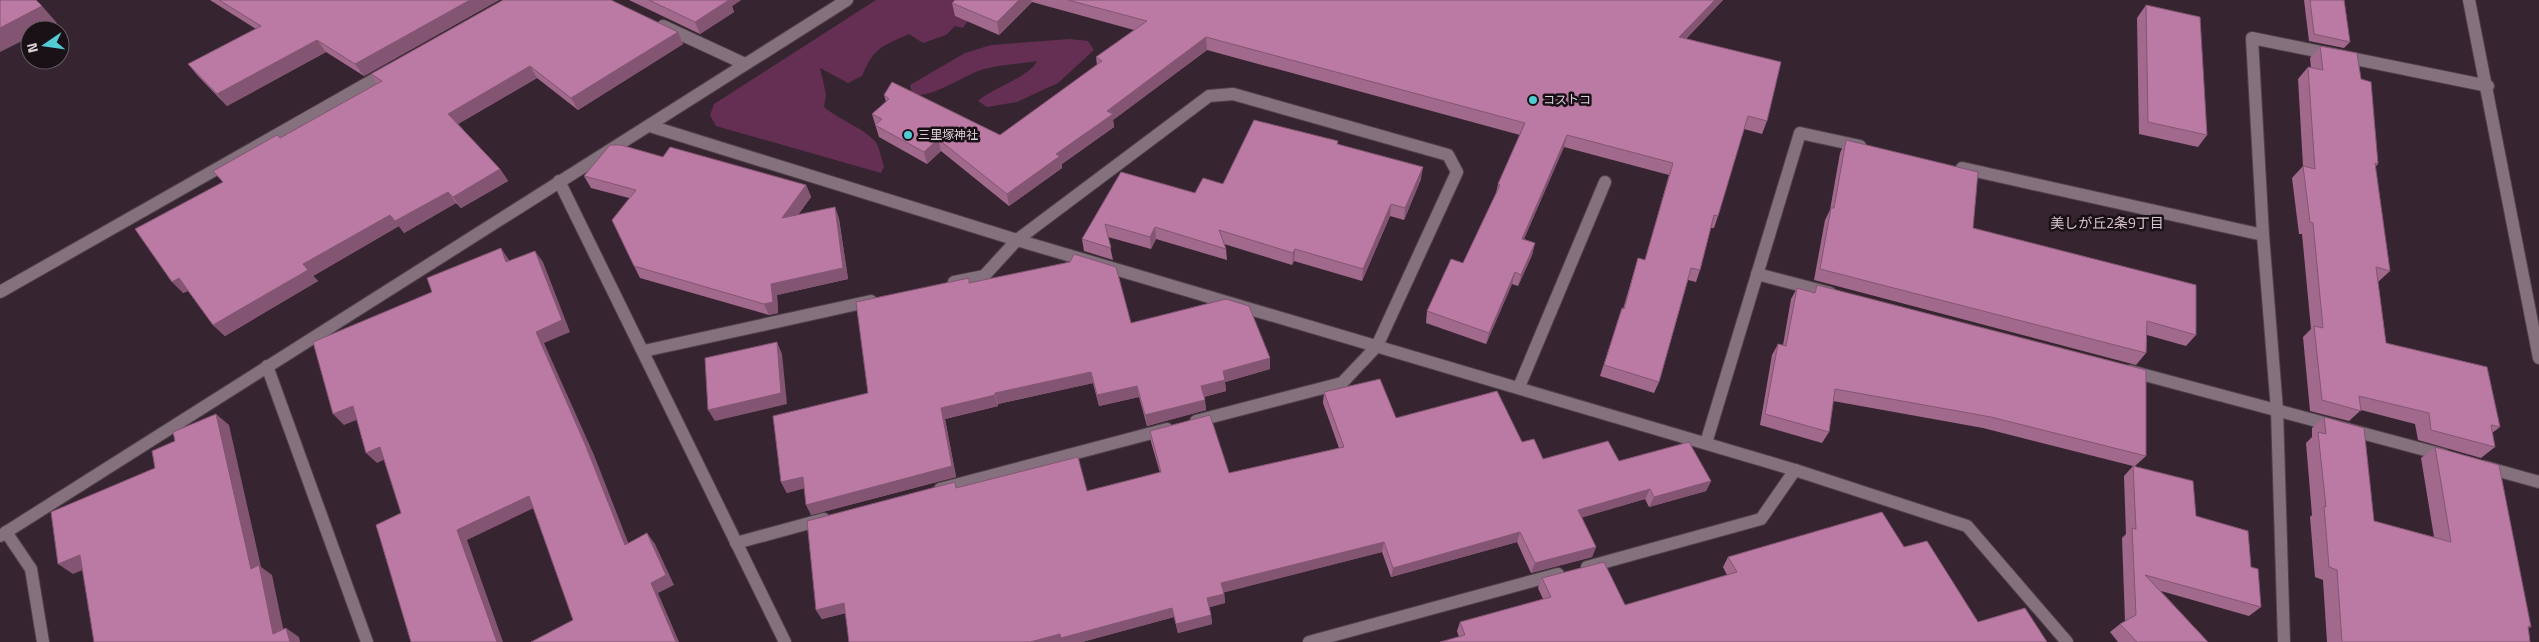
<svg xmlns="http://www.w3.org/2000/svg" width="2539" height="642" font-family="'Titillium Web','Noto Sans JP',sans-serif">
  <style>
    .green { fill: #642f52 }
    .lines { fill: none; stroke-linecap: round; stroke-linejoin: round }
    .minor-casing { stroke: #4f414a; stroke-width: 14 }
    .minor { stroke: #85707d; stroke-width: 12 }
    .wall { fill: #a1698c }
    .shaded-wall { fill: #835572 }
    .building { fill: #bb7aa3; stroke: #835572 }
    .poi-dot { fill: #51ccd4; stroke: #191116; stroke-width: 2 }
    .labels { text-anchor: middle; stroke-width: 5; stroke-linejoin: round; paint-order: stroke }
    .poi-label { font-size: 12px; fill: #ddd1d8; stroke: #191116; text-anchor: start }
    .neighbourhood-label { font-size: 14px; fill: #dbc4d1; stroke: #191116 }
  </style>
  <rect width="100%" height="100%" fill="#362530"/>
  <g class="green">
    <path d="M876 0H963L972 15 963 28 955 26 946 35 923 43 909 34C881 47 874 47 862 76L848 83 820 68 826 94 824 107C839 120 868 130 877 144 880 151 882 160 884 167L881 173 716 126 710 115 714 104Z"/>
    <path d="M1070 39 1088 41 1094 50 1058 83 1017 102 987 107 978 101C994 87 1030 77 1037 61 1018 64 996 65 978 71 962 77 928 100 912 94L910 85 965 53 991 45Z"/>
  </g>
  <g class="lines">
    <defs>
      <g id="minor">
        <polyline points="2469,0 2539,358"/>
        <polyline points="663,26 745,64"/>
        <polyline points="650,126 1017,240 1795,470 1967,526 2067,642"/>
        <polyline points="1962,168 2263,235"/>
        <polyline points="559,181 785,642"/>
        <polyline points="1757,274 1830,293"/>
        <polyline points="954,282 984,276 1017,240 1209,96 1233,94 1448,155 1457,172 1377,346 1342,383 1196,421"/>
        <polyline points="0,292 389,71"/>
        <polyline points="644,351 871,301"/>
        <polyline points="267,366 367,642"/>
        <polyline points="2130,371 2444,455"/>
        <polyline points="1519,387 1605,182"/>
        <polyline points="1706,443 1800,133 1860,146"/>
        <polyline points="2485,467 2539,482"/>
        <polyline points="940,489 1167,429"/>
        <polyline points="6,532 31,569 43,642"/>
        <polyline points="0,536 847,0"/>
        <polyline points="736,543 824,519"/>
        <polyline points="1587,567 1761,519 1795,470"/>
        <polyline points="1309,642 1558,574"/>
        <polyline points="2284,642 2277,410 2263,235 2252,38 2488,86"/>
      </g>
    </defs>
    <use href="#minor" class="minor-casing"/>
    <use href="#minor" class="minor"/>
  </g>
  <g class="wall">
    <polygon points="210,0 499,0 364,76 326,52 227,106 198,76 188,64 256,29"/>
    <polygon points="629,0 741,0 732,6 734,12 700,34"/>
    <polygon points="955,0 1723,0 1686,39 1767,121 1762,134 1744,129 1718,216 1714,228 1711,228 1700,270 1696,282 1688,280 1659,382 1654,393 1600,376 1618,320 1623,309 1638,258 1645,260 1669,175 1564,147 1524,239 1535,243 1532,255 1518,286 1512,284 1486,344 1426,323 1427,311 1463,263 1496,193 1498,184 1520,135 1207,50 1113,120 1114,127 1062,164 1062,168 1009,206 941,151 927,164 879,137 872,114 886,102 884,95 1000,135 1097,65 1096,57 1134,30 1032,2 999,35 955,16 952,3"/>
    <polygon points="2304,0 2344,0 2350,42 2344,48 2309,41"/>
    <polygon points="2146,5 2207,135 2198,147 2139,134 2137,18"/>
    <polygon points="678,32 683,44 578,110 537,78 458,124 500,169 508,181 461,208 456,203 404,233 399,226 313,276 318,281 225,336 213,325 188,291 183,293 223,182 280,138 377,84 371,74"/>
    <polygon points="2320,46 2361,79 2378,164 2375,167 2390,271 2378,282 2386,343 2500,427 2492,433 2495,447 2481,458 2418,440 2415,424 2361,410 2349,421 2310,411 2303,337 2311,329 2302,234 2299,234 2292,178 2303,166 2298,79 2308,67 2311,68 2310,58"/>
    <polygon points="1846,140 1973,228 2196,335 2186,346 2147,335 2146,353 2136,365 1814,280 1825,220 1830,210 1840,153"/>
    <polygon points="1338,141 1338,144 1421,179 1404,220 1390,216 1362,281 1294,261 1292,265 1224,244 1226,249 1227,260 1156,239 1151,249 1108,237 1113,260 1084,251 1082,239 1121,172 1195,193"/>
    <polygon points="663,157 806,185 811,197 798,215 835,207 839,219 848,279 777,295 778,313 769,315 640,278 634,266 629,198 591,188 584,176"/>
    <polygon points="969,278 970,283 1270,358 1270,369 1225,382 1226,391 1204,397 1206,410 1147,426 1139,397 1099,406 1093,383 998,404 998,406 945,419 956,477 811,515 804,488 787,493 781,482 868,393"/>
    <polygon points="1817,285 2146,456 2135,466 2196,516 2251,567 2261,607 2249,616 2161,591 2208,642 2118,642 2110,632 2120,624 2125,621 2122,538 2126,534 2124,476 2133,466 1983,428 1833,401 1829,432 1822,443 1760,425 1772,355 1778,344 1783,345 1791,299 1797,288 1813,292"/>
    <polygon points="1324,392 1396,418 1522,442 1543,459 1619,461 1711,481 1706,491 1649,507 1645,499 1582,517 1596,547 1592,557 1531,573 1517,542 1391,577 1382,552 1224,592 1225,603 1209,607 1211,615 1212,624 1178,633 1174,617 1082,642 849,642 846,613 822,619 816,610 957,487 1087,491 1160,473 1151,442 1150,431 1229,473 1339,448 1323,403"/>
    <polygon points="2324,417 2374,521 2434,537 2421,458 2435,447 2531,627 2528,628 2530,642 2327,642 2323,580 2315,577 2310,517 2312,515 2306,443 2312,437 2312,428"/>
    <polygon points="1904,547 1978,622 1459,637 1457,631 1460,622 1543,599 1538,588 1542,578 1625,605 1727,575 1723,567 1728,557"/>
  </g>
  <g class="shaded-wall">
    <polygon points="470,0 499,0 364,76 355,64"/>
    <polygon points="725,0 741,0 732,6 734,12 700,34 695,22"/>
    <polygon points="1019,0 1031,0 1032,2 999,35 997,22"/>
    <polygon points="1715,0 1723,0 1675,50 1679,37"/>
    <polygon points="42,6 57,23 44,30 30,30 30,37 0,52 0,28"/>
    <polygon points="678,32 683,44 578,110 571,98"/>
    <polygon points="1206,37 1207,50 1113,120 1114,127 1062,164 1062,168 1009,206 1007,194 1056,154 1107,111"/>
    <polygon points="317,40 326,52 227,106 217,94"/>
    <polygon points="530,66 537,78 456,125 448,114"/>
    <polygon points="1567,135 1564,147 1519,250 1522,239"/>
    <polygon points="938,139 941,151 927,164 924,152"/>
    <polygon points="1423,167 1421,179 1404,220 1405,208"/>
    <polygon points="500,169 508,181 461,208 453,197"/>
    <polygon points="806,185 811,197 787,230 782,218"/>
    <polygon points="448,192 456,203 404,233 395,221"/>
    <polygon points="1391,204 1390,216 1362,281 1363,269"/>
    <polygon points="835,207 839,219 848,279 777,295 778,313 769,315 764,304 771,284"/>
    <polygon points="390,215 399,226 313,276 318,281 225,336 213,325 303,264"/>
    <polygon points="1155,227 1156,239 1151,249 1150,237"/>
    <polygon points="1535,243 1532,255 1518,286 1521,275"/>
    <polygon points="501,248 509,260 515,274 506,262"/>
    <polygon points="1295,249 1294,261 1292,265 1293,253"/>
    <polygon points="535,251 543,262 570,332 544,343 594,455 633,555 625,545 536,332"/>
    <polygon points="1515,272 1512,284 1486,344 1489,333"/>
    <polygon points="179,278 190,290 183,293 172,282"/>
    <polygon points="777,342 782,354 787,404 715,421 708,410"/>
    <polygon points="1270,358 1270,369 1225,382 1226,391 1202,397 1201,386 1223,371"/>
    <polygon points="1091,372 1093,383 998,404 995,393"/>
    <polygon points="1137,386 1139,397 1099,406 1097,395"/>
    <polygon points="995,395 998,406 945,419 956,477 811,515 806,505 941,408"/>
    <polygon points="1205,400 1206,410 1147,426 1145,415"/>
    <polygon points="353,406 364,417 344,425 333,414"/>
    <polygon points="216,414 229,425 261,567 272,575 286,642 273,634 251,569"/>
    <polygon points="380,447 390,457 377,463 366,453"/>
    <polygon points="803,477 809,487 787,493 781,482"/>
    <polygon points="1711,481 1706,491 1649,507 1654,497"/>
    <polygon points="1650,489 1645,499 1574,520 1578,510"/>
    <polygon points="529,496 538,506 467,540 503,642 497,642 457,530"/>
    <polygon points="1520,532 1517,542 1391,577 1393,568"/>
    <polygon points="647,533 655,544 674,585 658,593 679,642 676,642 651,583"/>
    <polygon points="1384,542 1382,552 1222,593 1221,583"/>
    <polygon points="1596,547 1592,557 1531,573 1535,563"/>
    <polygon points="80,555 95,565 73,574 58,564"/>
    <polygon points="1224,594 1225,603 1207,608 1207,598"/>
    <polygon points="844,603 850,612 822,619 816,610"/>
    <polygon points="1172,608 1174,617 1082,642 1030,642 1060,634"/>
    <polygon points="1211,615 1212,624 1178,633 1176,624"/>
    <polygon points="286,628 299,637 300,642 290,642"/>
  </g>
  <g class="building">
    <polygon points="0,0 36,0 42,6 0,28"/>
    <polygon points="219,0 470,0 355,64 317,40 217,94 188,64 261,26"/>
    <polygon points="503,0 611,0 678,32 571,98 530,66 448,114 500,169 453,197 448,192 395,221 390,215 303,264 308,270 213,325 179,278 172,282 135,229 223,182 213,171 277,135 280,138 382,81 371,74"/>
    <polygon points="649,0 729,0 695,22"/>
    <polygon points="955,0 1019,0 997,22 952,3"/>
    <polygon points="1068,0 1715,0 1679,37 1781,62 1767,121 1748,116 1718,216 1714,215 1700,270 1691,268 1659,382 1604,365 1622,308 1624,309 1638,258 1645,260 1673,163 1567,135 1522,239 1535,243 1521,275 1515,272 1489,333 1427,311 1451,259 1463,263 1500,185 1498,184 1525,123 1206,37 1107,111 1113,114 1056,154 1060,156 1007,194 938,139 924,152 875,125 882,119 872,114 889,99 884,95 892,82 1000,135 1102,61 1096,57 1147,21"/>
    <polygon points="2310,0 2344,0 2350,42 2314,34"/>
    <polygon points="2146,5 2200,17 2207,135 2148,122"/>
    <polygon points="2320,46 2357,53 2361,79 2371,82 2378,164 2375,163 2390,271 2376,267 2386,343 2487,367 2500,427 2491,425 2495,447 2431,430 2429,413 2359,396 2361,411 2322,400 2314,326 2323,328 2313,223 2310,222 2303,166 2315,169 2308,67 2323,70"/>
    <polygon points="1254,120 1338,141 1337,144 1423,167 1405,208 1391,204 1363,269 1295,249 1293,253 1219,230 1226,249 1155,227 1150,237 1105,224 1111,248 1082,239 1121,172 1195,193 1203,178 1223,184"/>
    <polygon points="1846,140 1978,172 1973,228 2196,285 2196,335 2147,321 2146,353 1820,269 1831,208 1834,208"/>
    <polygon points="610,145 621,145 663,157 670,147 806,185 782,218 835,207 843,268 771,284 773,302 764,304 634,266 612,220 636,190 584,176"/>
    <polygon points="501,248 506,262 535,251 562,320 536,332 585,444 625,545 647,533 666,575 651,583 676,642 531,642 573,620 529,496 457,530 497,642 411,642 376,525 401,513 380,447 366,453 353,406 333,414 313,342 432,292 427,278"/>
    <polygon points="1074,254 1116,267 1131,323 1226,299 1249,306 1270,358 1223,371 1225,380 1201,386 1205,400 1145,415 1137,386 1097,395 1091,372 995,393 995,395 941,408 952,466 806,505 803,477 781,482 773,416 868,393 856,302 969,278 969,283 1070,262"/>
    <polygon points="1817,285 2146,370 2146,456 1991,417 1835,389 1829,432 1765,414 1778,344 1786,346 1797,288 1815,293"/>
    <polygon points="777,342 781,393 708,410 705,358"/>
    <polygon points="1380,379 1396,418 1497,391 1522,442 1534,439 1543,459 1608,441 1619,461 1689,442 1711,481 1654,497 1650,489 1578,510 1596,547 1535,563 1520,532 1393,568 1384,542 1221,583 1224,594 1207,598 1211,615 1176,624 1172,608 1061,638 1060,634 1030,642 849,642 844,603 816,610 807,521 955,482 956,488 1078,457 1087,491 1161,472 1150,431 1210,415 1229,473 1344,447 1324,392"/>
    <polygon points="216,414 251,569 259,565 273,634 286,628 290,642 94,642 80,555 58,564 51,512 155,468 152,451 175,441 173,432"/>
    <polygon points="2324,417 2364,428 2374,521 2451,542 2435,447 2499,465 2531,627 2528,626 2530,642 2342,642 2337,570 2329,567 2324,506 2326,507 2318,432 2326,434"/>
    <polygon points="2133,466 2193,481 2196,516 2248,531 2251,567 2258,569 2261,607 2145,575 2208,642 2137,642 2120,624 2136,615 2132,528 2136,529"/>
    <polygon points="1882,512 1904,547 1927,541 1978,622 2025,608 2047,642 1440,642 1465,635 1460,622 1551,597 1542,578 1604,562 1625,605 1737,572 1728,557"/>
  </g>
  <g class="poi-dot">
    <circle cx="1533" cy="100" r="5"/>
    <circle cx="908" cy="135" r="5"/>
  </g>
  <g class="labels">
    <g class="poi-label">
      <text x="1543" y="104">コストコ</text>
      <text x="918" y="139">三里塚神社</text>
    </g>
    <g class="neighbourhood-label">
      <text x="2107" y="228">美しが丘2条9丁目</text>
    </g>
  </g>
  <g transform="translate(45 45) rotate(257)"><circle r="24" fill="#191116" stroke="#675e64"/>
  <path d="M0-4L9 19L0 12L-9 19Z" fill="#51ccd4"/>
  <text y="-8" font-size="14" font-weight="bold" text-anchor="middle" fill="#ddd1d8">N</text>
  </g>
</svg>
